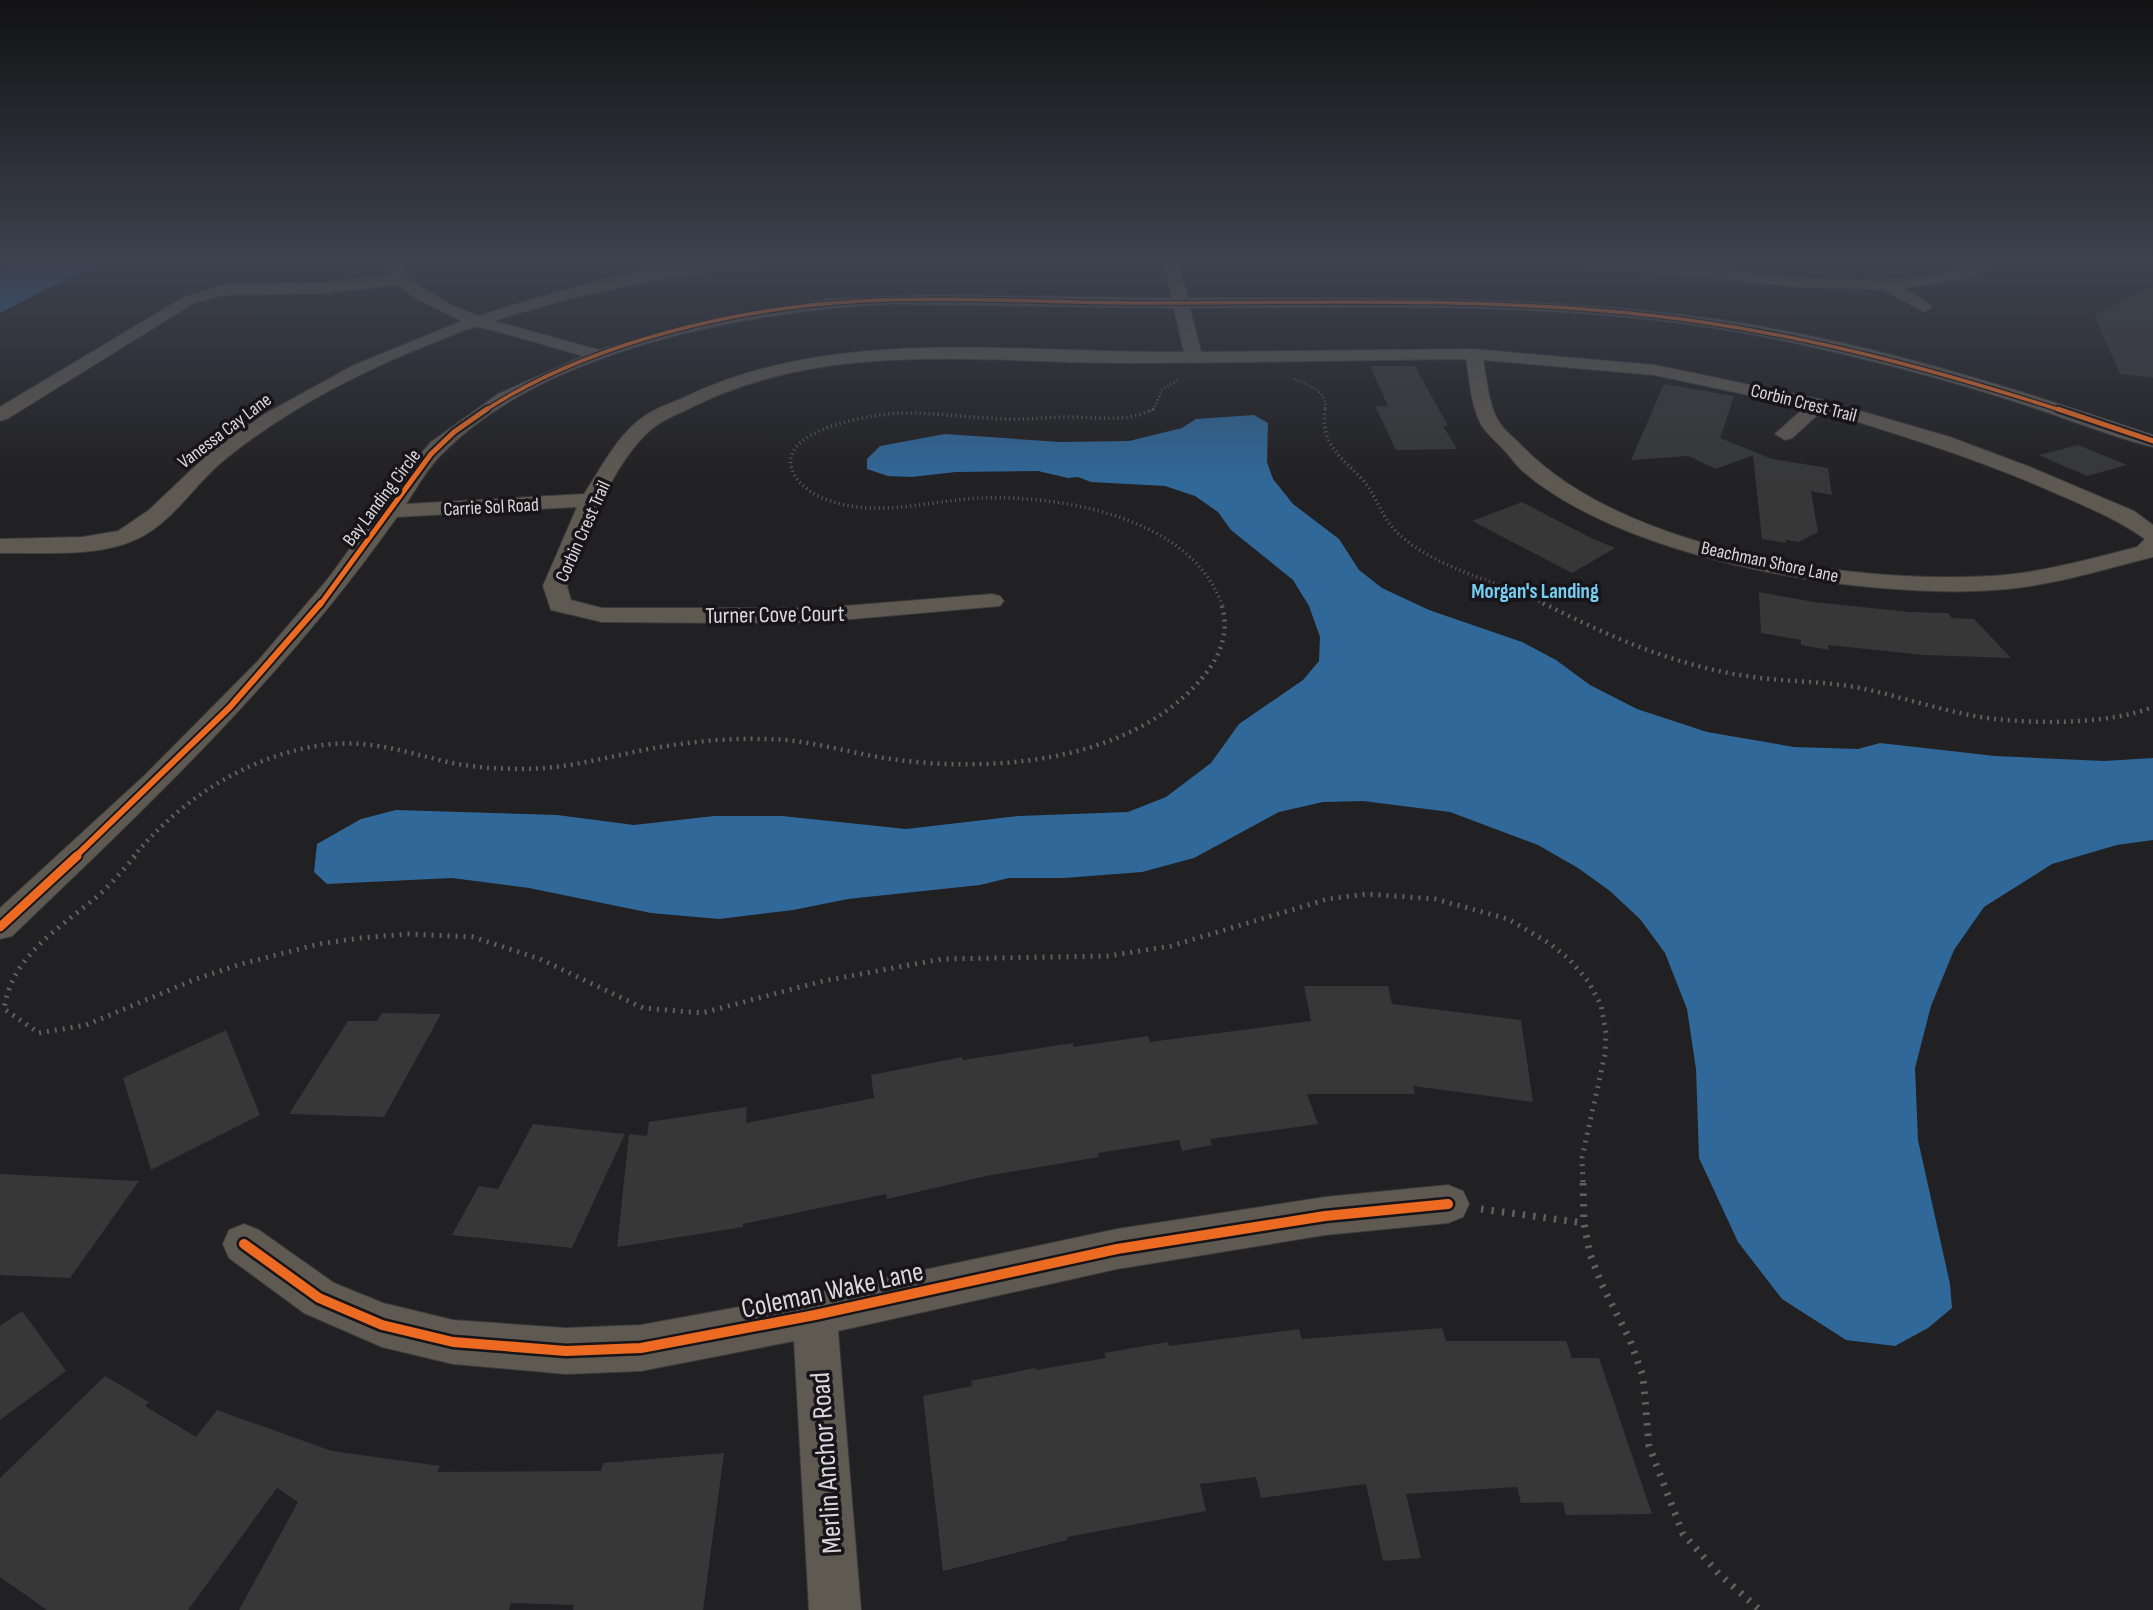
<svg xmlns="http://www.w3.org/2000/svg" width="2153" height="1610" font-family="'Sofia Sans Condensed',sans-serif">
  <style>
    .water { fill: #306899 }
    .building { fill: #373738 }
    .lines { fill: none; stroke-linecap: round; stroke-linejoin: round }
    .minor-casing { stroke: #3b3a3c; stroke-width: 2 }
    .path-far4 { stroke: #62605b; stroke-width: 2.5; stroke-dasharray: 1 2.5; stroke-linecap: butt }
    .path-far3 { stroke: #62605b; stroke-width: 3.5; stroke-dasharray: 1 3.5; stroke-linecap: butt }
    .path-far2 { stroke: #62605b; stroke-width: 4.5; stroke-dasharray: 2 5; stroke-linecap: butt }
    .path-far1 { stroke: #62605b; stroke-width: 5; stroke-dasharray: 2 6; stroke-linecap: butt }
    .path { stroke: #62605b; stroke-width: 7; stroke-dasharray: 2.5 8; stroke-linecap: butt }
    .minor { fill: #5e5951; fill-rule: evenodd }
    .cycleway-far4-casing { stroke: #17151a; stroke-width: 6 }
    .cycleway-far3-casing { stroke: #17151a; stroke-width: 9 }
    .cycleway-far2-casing { stroke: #17151a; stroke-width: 10 }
    .cycleway-far1-casing { stroke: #17151a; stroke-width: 13 }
    .cycleway-casing { stroke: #17151a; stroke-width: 15 }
    .cycleway-far4 { stroke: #ed6a23; stroke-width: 3.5 }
    .cycleway-far3 { stroke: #ed6a23; stroke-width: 5 }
    .cycleway-far2 { stroke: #ed6a23; stroke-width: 6 }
    .cycleway-far1 { stroke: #ed6a23; stroke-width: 9 }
    .cycleway { stroke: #ed6a23; stroke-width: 10 }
    .labels { text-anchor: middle; stroke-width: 7; stroke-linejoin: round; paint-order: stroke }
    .far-street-label { font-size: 19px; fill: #d9d8db; stroke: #17151a }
    .far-neighbourhood-label { font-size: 21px; font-weight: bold; fill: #74cff2; stroke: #17151a }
    .street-label { font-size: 23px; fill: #d9d8db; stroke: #17151a }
    .near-street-label { font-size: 28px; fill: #d9d8db; stroke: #17151a }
  </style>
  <rect width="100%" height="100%" fill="#212022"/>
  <g class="water">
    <polygon points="29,261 102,261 0,313 0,275"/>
    <polygon points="1254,415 1268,423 1267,462 1273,479 1293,504 1339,539 1359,570 1382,588 1429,610 1522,642 1556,660 1590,685 1637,709 1707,732 1794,747 1858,749 1880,743 1995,756 2104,761 2153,758 2153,840 2117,845 2052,864 1984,907 1954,950 1931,1006 1915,1068 1918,1140 1950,1284 1952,1308 1928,1328 1895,1346 1846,1340 1782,1299 1738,1242 1699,1158 1696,1069 1687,1009 1665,953 1640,919 1610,891 1578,868 1538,845 1450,812 1363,801 1323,802 1279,812 1194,858 1142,872 1064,878 1009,878 980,885 848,899 793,910 719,919 651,913 529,888 452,878 327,884 314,872 317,844 361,819 396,810 557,815 634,825 714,816 782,816 906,829 1019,816 1128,812 1166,797 1211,763 1239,724 1303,680 1319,661 1320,637 1309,606 1293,580 1231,530 1218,512 1195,496 1165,486 1091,482 1078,477 1068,478 1038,471 956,472 911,477 888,476 867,469 867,459 880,446 945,434 1060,442 1129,441 1182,428 1196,419"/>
  </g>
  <g class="building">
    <polygon points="2153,288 2153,378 2120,374 2094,315 2134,294"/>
    <polygon points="1370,366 1415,366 1448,426 1443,426 1457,449 1396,450 1375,406 1388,406"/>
    <polygon points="1664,384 1734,396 1720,438 1772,459 1828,468 1832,495 1811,491 1818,532 1799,542 1786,540 1786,543 1762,539 1753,455 1716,469 1688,456 1631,460"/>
    <polygon points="2078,445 2127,465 2087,476 2039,455"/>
    <polygon points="1522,502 1591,538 1615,548 1572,573 1472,521"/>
    <polygon points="1759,592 1814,602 1910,612 1948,613 1952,618 1974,619 2011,658 1924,655 1828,645 1829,650 1801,645 1801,640 1761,633"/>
    <polygon points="1304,986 1388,986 1392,1004 1521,1020 1533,1102 1413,1086 1415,1094 1307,1094 1318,1124 1210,1139 1212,1145 1182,1151 1179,1140 1098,1153 1099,1157 986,1176 887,1199 886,1194 743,1224 743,1227 617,1247 629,1134 647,1136 649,1122 747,1107 746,1123 874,1098 871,1075 962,1057 963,1060 1073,1043 1073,1047 1148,1036 1150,1042 1311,1021"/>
    <polygon points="382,1013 441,1014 384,1117 289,1114 348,1021 377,1021"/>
    <polygon points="226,1030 260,1115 151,1170 123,1078"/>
    <polygon points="533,1124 625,1134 572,1248 452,1235 479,1186 498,1189"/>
    <polygon points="0,1174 139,1181 70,1278 0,1275"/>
    <polygon points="22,1311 66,1371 0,1420 0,1326"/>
    <polygon points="1442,1328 1446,1341 1566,1341 1572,1358 1599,1358 1652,1514 1566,1515 1563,1502 1521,1503 1517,1487 1406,1494 1421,1558 1383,1561 1366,1484 1261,1498 1256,1477 1200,1484 1206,1511 1067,1537 1067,1540 943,1571 923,1396 972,1386 971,1381 1035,1368 1036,1370 1106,1358 1104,1353 1168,1342 1169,1346 1299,1329 1302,1339"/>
    <polygon points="105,1376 149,1402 145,1406 196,1437 217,1410 332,1451 440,1466 437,1472 601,1471 603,1463 724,1453 703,1610 573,1610 574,1605 511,1603 509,1610 239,1610 298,1502 277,1488 188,1610 47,1610 0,1577 0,1478"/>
  </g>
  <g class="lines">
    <defs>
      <g id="minor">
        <path d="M391 261H403L407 278 449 304 478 316C570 287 668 258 765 261L758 265C668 275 580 293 494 321L599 350 709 319 829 299 926 295 1172 298 1164 261H1178L1188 298C1358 298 1529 295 1699 317 1854 337 2005 385 2153 435V447C2109 436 2066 418 2022 404 1940 377 1856 356 1771 338 1580 300 1383 307 1190 308L1201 352 1473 349 1654 365 1819 399 1950 437 2030 467 2134 511 2153 525V557C2105 569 2057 584 2008 589 1873 602 1630 562 1525 473 1517 467 1511 457 1504 450 1497 442 1488 435 1482 426 1471 407 1470 381 1466 359 1354 360 1243 363 1132 363 984 363 831 339 694 406 683 412 671 416 660 423 615 452 586 537 567 586L571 600 602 608H819L992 594 1000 596 1004 601 1000 606 819 622 730 623 602 622 551 610 543 586 577 507 397 517C284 677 153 801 12 936L0 939V908L145 775 257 662 327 580 412 464 431 442 498 394 583 356C568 352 483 326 475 327 462 330 448 338 435 342 361 371 285 410 223 461 194 485 171 524 137 539 96 558 44 552 0 553V539L82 537 118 531 149 510 210 452 263 415 354 365 462 321 415 298 397 285 325 293 224 295 194 303 7 419 0 421V407L184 297 223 285 325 283 392 276ZM892 304 1174 308 1184 352C1021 354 836 324 685 397 672 403 658 407 646 415 618 433 602 467 584 494L406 504C418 486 428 467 444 452 546 349 753 310 892 304ZM1483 360 1654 375 1805 407 1775 434 1785 440 1792 438 1822 411C1901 435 1979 459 2055 493 2087 507 2117 519 2145 539L2137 547C2089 559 2041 573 1991 576 1851 584 1621 550 1521 445 1514 438 1504 430 1499 422 1488 404 1487 379 1483 360Z"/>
        <path d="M1576 261C1670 258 1764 281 1859 281 1890 280 1923 280 1954 272 1973 268 1980 260 2000 261L1965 279 1903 288 1929 304 1932 307 1924 312 1882 289 1796 287 1583 265Z"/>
        <polygon points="1448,1185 1463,1191 1469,1204 1463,1217 1448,1223 1325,1235 1117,1269 838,1331 861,1610 809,1610 794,1341 641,1371 566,1374 453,1364 382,1347 304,1313 229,1258 223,1244 229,1230 244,1224 259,1230 334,1283 383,1303 453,1320 566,1328 641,1325 815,1293 1117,1229 1325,1197"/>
      </g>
    </defs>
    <use href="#minor" class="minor-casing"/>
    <g class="path-far4">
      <path d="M1294 379C1310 386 1328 391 1325 411"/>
      <polyline points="1150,411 1154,409 1162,390 1179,379"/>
    </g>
    <g class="path-far3">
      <path d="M1153 409C1128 422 1103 418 1076 417 1053 416 1030 420 1007 419 973 418 940 413 907 413 880 412 767 429 795 476 804 490 819 498 834 502 882 517 933 500 981 498 1063 495 1192 518 1222 605"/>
      <path d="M1325 409C1320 444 1341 457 1363 480 1378 498 1383 522 1402 537 1444 572 1499 581 1546 605"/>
    </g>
    <g class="path-far2">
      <path d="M1543 603C1610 637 1678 667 1753 677 1788 682 1825 681 1860 688 1904 697 1950 714 1995 719 2041 724 2110 724 2153 707"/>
      <path d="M133 857C181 799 247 756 323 745 367 739 402 751 443 761 469 767 496 769 522 769 566 769 607 757 649 749 687 742 726 738 764 739 808 739 848 753 891 759 989 773 1122 763 1195 686 1217 663 1232 635 1221 603"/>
    </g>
    <path class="path-far1" d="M135 856C122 871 109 887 94 899 56 931 12 956 4 1009L39 1033 86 1025 196 979 241 964 319 944 360 938 408 934 473 937 540 959 643 1008 702 1013 823 981 942 959 1108 956 1171 946 1328 899 1367 894 1435 899 1508 919 1549 943 1569 959 1588 981 1601 1005 1606 1033 1605 1054 1582 1158 1583 1185"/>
    <g class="path">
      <polyline points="1583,1183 1584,1223 1590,1254 1602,1285 1630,1340 1643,1376 1649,1446 1683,1534 1719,1574 1760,1610"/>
      <polyline points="1481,1209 1584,1223"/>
    </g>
    <use href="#minor" class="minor"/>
    <defs>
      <path id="cycleway-far4" d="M484 411C590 342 737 308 861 301 953 296 1045 303 1137 303 1325 303 1515 295 1702 322 1825 340 1945 373 2063 411"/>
      <g id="cycleway-far3">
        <polyline points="2058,409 2153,441"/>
        <polyline points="320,605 431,454 454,432 487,409"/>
      </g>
      <polyline id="cycleway-far2" points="75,857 230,707 321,603"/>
      <polyline id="cycleway-far1" points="0,927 77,856"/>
      <polyline id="cycleway" points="244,1244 319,1298 382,1325 453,1342 566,1351 641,1348 815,1315 1117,1249 1325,1216 1448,1204"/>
    </defs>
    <use href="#cycleway-far4" class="cycleway-far4-casing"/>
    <use href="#cycleway-far3" class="cycleway-far3-casing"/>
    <use href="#cycleway-far2" class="cycleway-far2-casing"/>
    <use href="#cycleway-far1" class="cycleway-far1-casing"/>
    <use href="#cycleway" class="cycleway-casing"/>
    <use href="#cycleway-far4" class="cycleway-far4"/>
    <use href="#cycleway-far3" class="cycleway-far3"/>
    <use href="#cycleway-far2" class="cycleway-far2"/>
    <use href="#cycleway-far1" class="cycleway-far1"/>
    <use href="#cycleway" class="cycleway"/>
  </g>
  <linearGradient id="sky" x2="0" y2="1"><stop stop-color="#121213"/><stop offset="0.54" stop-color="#3d424f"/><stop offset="1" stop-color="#3d424f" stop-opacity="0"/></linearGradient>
  <rect width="2153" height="486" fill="url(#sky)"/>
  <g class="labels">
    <g class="far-street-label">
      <text transform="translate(1804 402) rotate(14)" y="7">Corbin Crest Trail</text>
      <text transform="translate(224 430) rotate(-37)" y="7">Vanessa Cay Lane</text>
      <text transform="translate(381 497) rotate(-53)" y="7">Bay Landing Circle</text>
      <text transform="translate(491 506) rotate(-3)" y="7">Carrie Sol Road</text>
      <text transform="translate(582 531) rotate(-66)" y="7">Corbin Crest Trail</text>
      <text transform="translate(1770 561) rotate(12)" y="7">Beachman Shore Lane</text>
    </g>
    <g class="far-neighbourhood-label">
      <text x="1535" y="598">Morgan's Landing</text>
    </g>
    <g class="street-label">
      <text transform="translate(775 614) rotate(-1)" y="8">Turner Cove Court</text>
    </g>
    <g class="near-street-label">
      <text transform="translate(832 1289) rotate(-12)" y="10">Coleman Wake Lane</text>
      <text transform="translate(825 1463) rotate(-94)" y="10">Merlin Anchor Road</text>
    </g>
  </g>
</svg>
